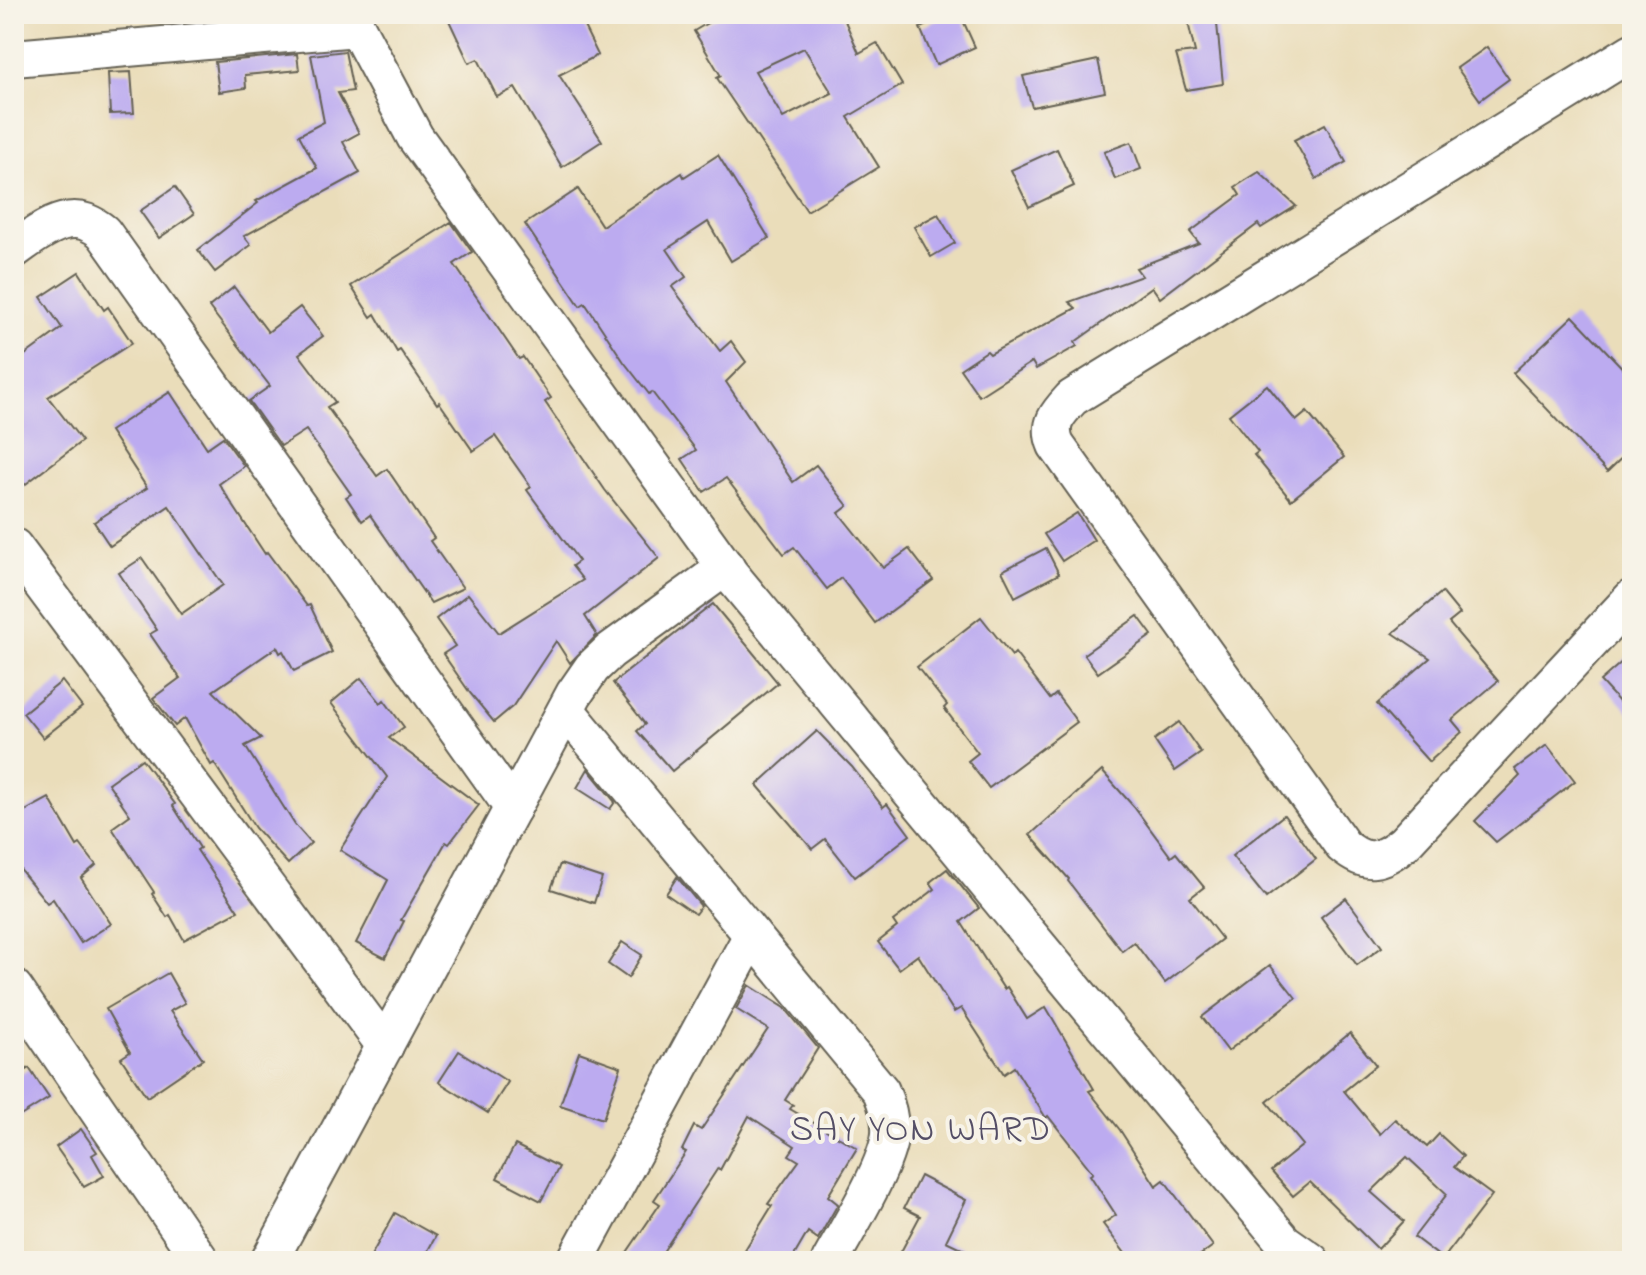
<svg xmlns="http://www.w3.org/2000/svg" width="1646" height="1275" font-family="'Indie Flower',sans-serif">
  <style>
    .building { fill: #bcabf0; fill-rule: evenodd }
    .lines { fill: none; stroke-linecap: round; stroke-linejoin: round }
    .minor-casing { stroke: #646053; stroke-width: 40 }
    .minor { stroke: #fff; stroke-width: 36 }
    .labels { text-anchor: middle; stroke-width: 8; stroke-linejoin: round; paint-order: stroke }
    .quarter-label { font-size: 36px; letter-spacing: 2px; fill: #544e66; stroke: #f7f3e8 }
  </style>
  <rect width="100%" height="100%" fill="#f7f3e8"/>
  <filter id="ink" filterUnits="userSpaceOnUse"><feTurbulence type="fractalNoise" baseFrequency=".0125" numOctaves="2"/><feDisplacementMap in="SourceGraphic" scale="16" xChannelSelector="R" yChannelSelector="G"/><feConvolveMatrix kernelMatrix="1 2 1 2 8 2 1 2 1" color-interpolation-filters="sRGB"/></filter>
  <filter id="wash" filterUnits="userSpaceOnUse"><feTurbulence type="fractalNoise" baseFrequency=".006" numOctaves="4" result="noise"/><feDisplacementMap in="SourceGraphic" scale="32" xChannelSelector="R" yChannelSelector="G"/><feGaussianBlur stdDeviation="1.8" result="paint"/><feColorMatrix in="noise" values="0 0 0 0 0 0 0 0 0 0 0 0 0 0 0 0 0 1.4 0 .05"/><feComposite in="paint" operator="in"/></filter>
  <g filter="url(#wash)">
    <rect width="100%" height="100%" fill="#eaddba"/>
    <g id="blocks">
      <g class="building">
        <polygon points="446,14 578,14 598,55 559,75 602,141 562,167 515,88 497,97 478,59 469,63"/>
        <path d="M723 14H842L859 53 877 43 902 85 848 117 879 167 807 211 717 78 721 76 694 31ZM804 48 832 93 783 118 755 71Z"/>
        <polygon points="951,14 960,14 975,47 936,65 920,28"/>
        <polygon points="1186,14 1216,14 1223,84 1186,90 1176,54 1195,52"/>
        <polygon points="1487,47 1509,79 1480,100 1457,68"/>
        <polygon points="345,51 353,91 338,93 359,133 343,142 360,173 244,236 251,245 215,272 198,250 258,203 256,201 317,168 299,135 324,122 311,55"/>
        <polygon points="297,54 299,70 245,75 246,88 219,92 215,62"/>
        <polygon points="1098,60 1105,92 1032,107 1023,76"/>
        <polygon points="131,72 134,113 110,114 108,73"/>
        <polygon points="1325,124 1346,162 1316,179 1294,140"/>
        <polygon points="1131,142 1141,169 1115,179 1104,152"/>
        <polygon points="1057,149 1074,186 1029,207 1011,170"/>
        <polygon points="718,155 769,238 731,261 708,222 667,249 686,277 672,287 720,351 731,341 746,362 726,382 793,482 816,465 848,506 839,513 883,568 909,549 933,580 875,623 841,578 827,589 794,547 784,554 726,478 704,492 682,459 696,450 652,392 649,394 624,362 585,303 580,306 525,224 578,189 602,226 682,173 684,177"/>
        <polygon points="1259,172 1296,206 1261,228 1258,224 1160,298 1152,287 1075,342 1077,346 1036,369 1032,362 979,396 960,369 987,351 990,354 1076,308 1069,302 1142,276 1136,268 1199,243 1190,232 1240,195 1235,187"/>
        <polygon points="175,187 194,214 159,238 140,211"/>
        <polygon points="938,214 955,243 931,257 914,227"/>
        <polygon points="451,222 472,252 454,264 519,359 523,357 551,398 545,402 605,490 659,558 585,616 597,635 570,663 556,641 513,706 494,722 470,693 443,654 455,646 436,619 468,594 499,633 583,580 572,566 579,561 527,490 531,487 495,436 473,451 439,402 437,404 400,350 397,352 375,314 371,317 351,286"/>
        <polygon points="79,272 104,310 108,307 132,343 48,397 82,441 14,493 14,363 62,328 41,297"/>
        <polygon points="234,287 268,332 300,307 323,336 299,354 335,402 327,407 377,476 387,469 434,538 430,541 463,588 431,603 370,515 362,521 346,497 351,494 306,430 281,446 249,401 270,386 209,307"/>
        <polygon points="1573,316 1632,378 1632,448 1607,472 1513,373"/>
        <polygon points="1267,385 1296,421 1307,412 1344,457 1291,500 1254,455 1258,452 1229,415"/>
        <polygon points="170,392 207,448 223,437 244,466 219,484 265,554 267,552 307,606 310,605 332,652 294,671 283,651 280,653 277,647 213,691 261,738 245,746 295,825 311,843 288,864 255,828 214,763 211,765 185,718 175,726 153,698 180,678 150,634 157,630 119,573 142,558 181,614 223,585 169,506 110,546 94,522 147,488 110,431"/>
        <polygon points="1077,513 1094,540 1062,561 1044,534"/>
        <polygon points="1046,548 1059,574 1015,597 1002,571"/>
        <polygon points="1442,592 1460,614 1449,623 1498,681 1452,720 1462,732 1429,762 1377,704 1430,658 1393,633"/>
        <polygon points="713,604 778,683 672,771 637,731 645,724 613,683"/>
        <polygon points="1138,616 1152,635 1098,673 1084,654"/>
        <polygon points="981,617 1012,656 1015,653 1050,699 1056,694 1077,722 989,788 968,761 978,753 944,708 947,705 917,667"/>
        <polygon points="1632,653 1632,716 1600,681"/>
        <polygon points="361,678 381,703 384,700 404,727 389,738 479,805 449,844 446,842 401,920 404,921 385,958 356,943 388,880 340,850 387,777 331,703"/>
        <polygon points="62,681 82,707 43,738 23,713"/>
        <polygon points="1179,722 1201,753 1175,771 1154,740"/>
        <polygon points="817,731 852,767 883,807 887,804 910,835 855,877 825,839 812,849 757,785"/>
        <polygon points="1547,745 1575,781 1496,842 1475,821 1520,776 1515,769"/>
        <polygon points="142,759 175,804 173,806 200,848 197,850 238,911 184,940 170,915 167,917 152,894 154,892 112,828 130,815 108,783"/>
        <polygon points="588,769 615,802 610,809 577,788"/>
        <polygon points="1102,771 1134,807 1171,857 1176,853 1204,887 1190,898 1222,939 1165,983 1134,942 1122,951 1068,881 1069,879 1030,835"/>
        <polygon points="49,798 77,846 80,844 96,865 81,878 111,924 81,943 53,899 47,903 14,862 14,817"/>
        <polygon points="1284,815 1316,859 1266,898 1232,856"/>
        <polygon points="560,864 602,878 594,903 551,889"/>
        <polygon points="947,869 979,908 961,922 1004,989 1007,987 1027,1019 1046,1007 1094,1089 1089,1091 1120,1130 1156,1186 1164,1180 1213,1246 1192,1261 1131,1261 1103,1224 1116,1215 1090,1175 1093,1173 1048,1116 1046,1118 1014,1067 1004,1074 961,1008 954,1012 918,955 899,969 878,942 897,927 893,921 935,889 930,882"/>
        <polygon points="677,877 701,906 695,914 666,894"/>
        <polygon points="1346,898 1382,947 1357,965 1321,917"/>
        <polygon points="622,942 642,955 628,978 608,964"/>
        <polygon points="1270,965 1296,998 1228,1051 1202,1017"/>
        <polygon points="168,973 185,1003 170,1011 203,1059 147,1097 121,1058 130,1052 106,1009"/>
        <polygon points="749,985 785,1008 818,1048 785,1100 793,1105 790,1109 857,1148 828,1196 838,1204 818,1239 808,1232 791,1261 738,1261 772,1206 768,1204 799,1161 789,1155 795,1146 749,1116 720,1170 718,1168 657,1261 621,1261 660,1204 654,1200 686,1152 682,1150 694,1126 701,1130 768,1029 736,1009"/>
        <polygon points="1350,1033 1376,1065 1344,1091 1380,1134 1395,1119 1427,1147 1439,1134 1463,1156 1454,1167 1492,1195 1443,1259 1414,1237 1447,1194 1407,1157 1371,1192 1404,1221 1378,1249 1310,1182 1293,1196 1271,1171 1303,1145 1267,1102"/>
        <polygon points="459,1051 508,1082 488,1113 439,1082"/>
        <polygon points="579,1052 621,1067 603,1119 560,1105"/>
        <polygon points="29,1068 49,1098 14,1120 14,1078"/>
        <polygon points="81,1129 97,1152 92,1155 104,1176 84,1187 56,1147"/>
        <polygon points="515,1145 559,1167 541,1201 497,1178"/>
        <polygon points="920,1176 966,1200 946,1241 988,1261 896,1261 920,1216 904,1208"/>
        <polygon points="395,1213 436,1236 422,1261 368,1261"/>
      </g>
    </g>
  </g>
  <g filter="url(#ink)">
    <use href="#blocks" fill-opacity="0" stroke="#646053" stroke-width="2"/>
    <g class="lines">
      <defs>
        <g id="minor">
          <polyline points="352,14 357,28 415,137 731,575 1284,1242 1311,1261"/>
          <path d="M1632 52 1072 398C1058 413 1047 424 1056 445L1343 846C1367 866 1380 862 1404 843L1632 598"/>
          <polyline points="14,58 357,28"/>
          <path d="M14 250C32 237 61 213 86 222 91 224 98 228 103 232L513 808"/>
          <polyline points="14,547 385,1046"/>
          <path d="M566 710 881 1091C887 1105 891 1119 890 1134 887 1166 847 1230 830 1261"/>
          <polyline points="14,988 201,1261"/>
          <polyline points="269,1261 574,694 592,668 610,651 726,567"/>
          <polyline points="575,1261 752,935"/>
        </g>
      </defs>
      <use href="#minor" class="minor-casing"/>
      <use href="#minor" class="minor"/>
    </g>
  </g>
  <g class="labels">
    <g class="quarter-label">
      <text x="921" y="1140">SAY YON WARD</text>
    </g>
  </g>
  <rect width="1646" height="1275" fill="none" stroke="#f7f3e8" stroke-width="48"/>
</svg>
